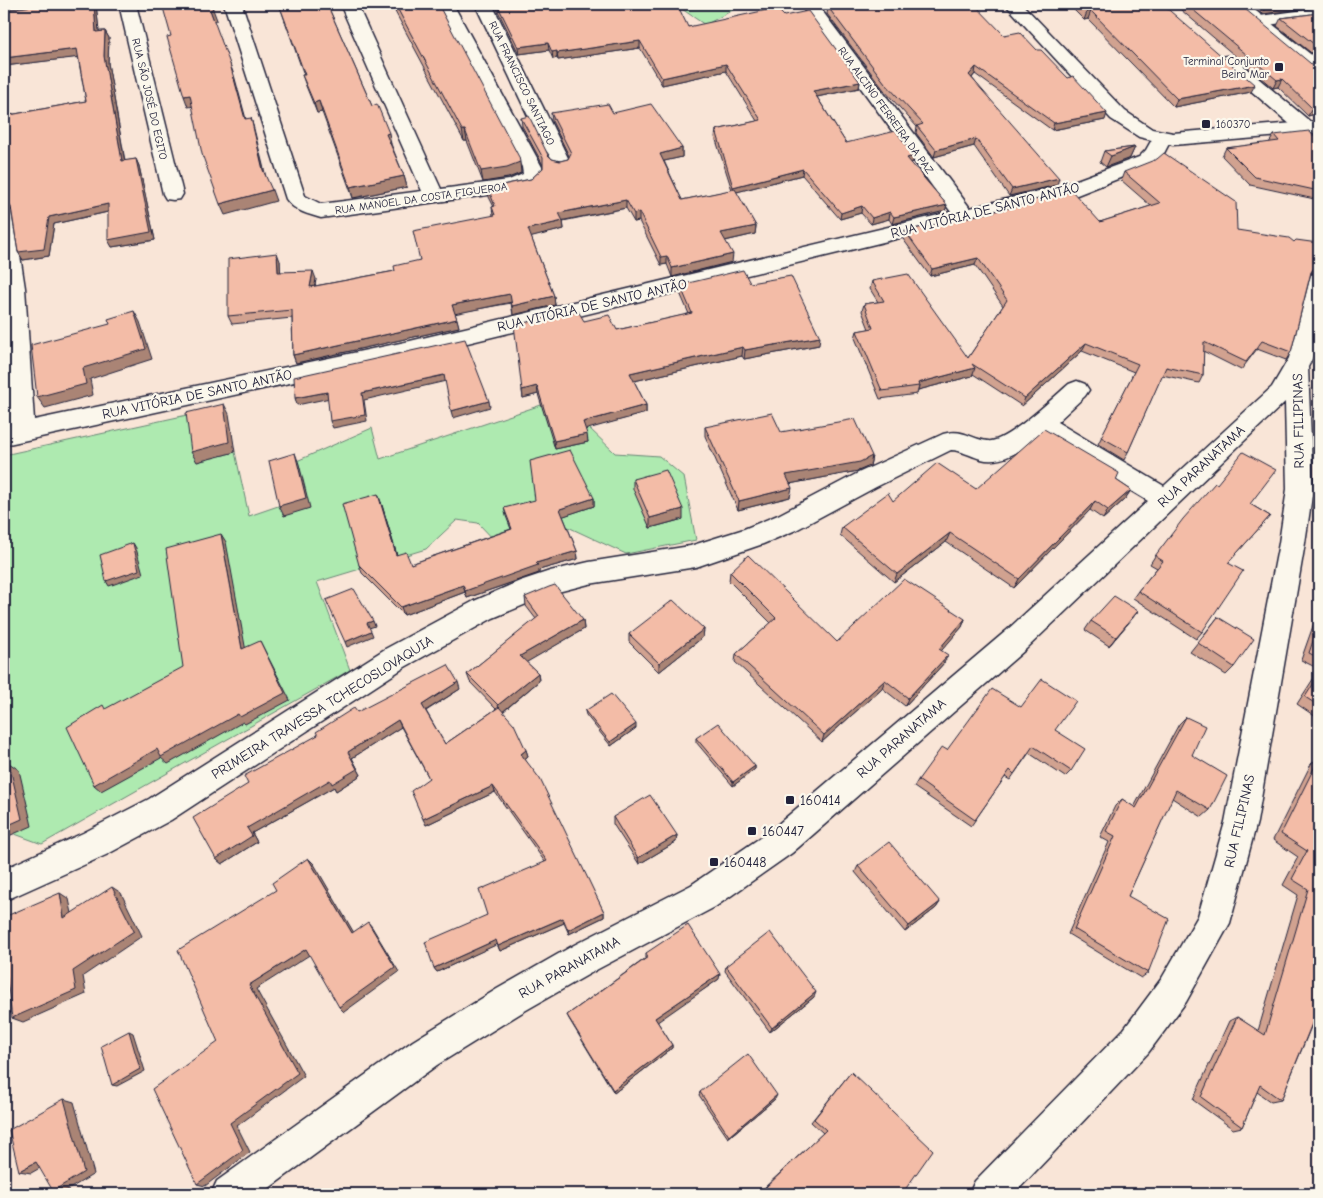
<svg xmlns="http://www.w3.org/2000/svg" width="1323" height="1198" font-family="'Comic Neue',sans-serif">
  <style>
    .green { fill: #aeeab0; stroke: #688676 }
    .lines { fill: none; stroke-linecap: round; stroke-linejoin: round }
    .minor-casing { stroke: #22223b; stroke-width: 3 }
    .major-casing { stroke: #22223b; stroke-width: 3 }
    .minor { fill: #fbf7ec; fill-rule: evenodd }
    .major { fill: #fbf7ec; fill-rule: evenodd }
    .wall { fill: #d1a290; stroke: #22223b }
    .shaded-wall { fill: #aa8475; stroke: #22223b }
    .building { fill: #f3bca7; stroke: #22223b }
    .poi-dot { fill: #22223b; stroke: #fbf7ec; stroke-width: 2 }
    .labels { text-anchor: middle; stroke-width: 4.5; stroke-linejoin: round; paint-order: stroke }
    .far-poi-label { font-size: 11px; fill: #22223b; stroke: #fbf7ec; text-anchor: end }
    .far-street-label { font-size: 11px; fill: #22223b; stroke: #fbf7ec }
    .street-label { font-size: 14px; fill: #22223b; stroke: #fbf7ec }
    .poi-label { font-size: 14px; fill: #22223b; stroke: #fbf7ec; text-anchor: start }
  </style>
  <rect width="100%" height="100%" fill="#f9e5d7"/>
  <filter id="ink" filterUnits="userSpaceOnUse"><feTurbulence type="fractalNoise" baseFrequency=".02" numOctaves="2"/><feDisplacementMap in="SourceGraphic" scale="10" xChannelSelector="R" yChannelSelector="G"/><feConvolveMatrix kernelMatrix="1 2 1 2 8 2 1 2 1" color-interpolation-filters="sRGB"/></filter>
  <g filter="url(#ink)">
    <g class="green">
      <polygon points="659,4 744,4 705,25 682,9"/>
      <polygon points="559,399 615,453 659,456 684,477 696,540 626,554 568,527 497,543 478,523 457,520 426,549 317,582 350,670 42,844 4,830 4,455 187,415 197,462 235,452 249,516 281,505 274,471 372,428 380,459"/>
    </g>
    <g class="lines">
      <defs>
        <g id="minor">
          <polygon points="119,4 136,4 183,194 180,199 173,200 166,199 163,194"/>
          <path d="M224 4H242L305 196 321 204 422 191 340 4H357L441 189 509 180 523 174 522 167 436 4H453L542 167 543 175 532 186 509 192 321 218C308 214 294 211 286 199Z"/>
          <polygon points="475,4 492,4 570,162 567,166 560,168 553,166 550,162"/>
          <polygon points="800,4 817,4 970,208 1063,185 1139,157 1146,150 1155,134 1162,132 1169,134 1172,138 1162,157 1153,165 1077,195 410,357 4,445 4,427 9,426 4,305 4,209 11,211 14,216 25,288 34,420 410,341 951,212"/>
          <polygon points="864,4 893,4 890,8 871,11 865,10 862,6"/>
          <polygon points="1319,8 1319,18 1260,26 1254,25 1251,21 1254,17 1260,16"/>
          <polygon points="1227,56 1233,57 1313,124 1316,128 1313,132 1306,134 1299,132 1221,65 1218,61 1221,57"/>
          <path d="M1319 273C1321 302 1323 341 1308 367L1313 489 1305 543 1257 822 1230 923 1186 1002 1148 1053 1014 1194H969L975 1181 1124 1029 1162 978 1198 916 1225 822 1279 543 1287 489 1285 402 1026 649 792 853 715 907 598 969 521 1013 437 1065 261 1194H211L217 1181 413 1041 497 989 574 945 691 885 770 831 1006 631 1148 501 1040 436C1024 448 1003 465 981 459 970 456 961 450 951 450L876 487 796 530 763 544 696 567 589 584 550 594 493 618 405 667 171 820 106 855 4 901V869L83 833 149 799 385 649 474 601 520 581 550 571 589 562 690 546 744 529 778 515 858 473 943 434C963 428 970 439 988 441 1005 444 1055 396 1069 384L1077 381 1085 384 1089 390 1085 396 1057 422 1164 486 1272 387 1289 358 1308 280 1311 275Z"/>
        </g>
        <g id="major">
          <polygon points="1005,4 1022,4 1125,111 1152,129 1173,133 1319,121 1319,133 1173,145 1139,137 1111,119"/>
          <polygon points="1228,4 1247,4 1319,61 1319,75 1313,74"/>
        </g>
      </defs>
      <use href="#minor" class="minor-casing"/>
      <use href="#major" class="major-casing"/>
      <use href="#minor" class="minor"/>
      <use href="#major" class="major"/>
    </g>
    <g class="wall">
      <polygon points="46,4 96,4 99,31 105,31 109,38 108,63 125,161 136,159 139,166 155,240 112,247 108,212 54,224 49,256 23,260 18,252 11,209 4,208 4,116 86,101 78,57 4,66 4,10"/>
      <polygon points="279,4 327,4 372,106 391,144 404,176 407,187 353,198 322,112 317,113 306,86 302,75 304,75"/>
      <polygon points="391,4 438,4 521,173 508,178 483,182 467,141 464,141"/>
      <polygon points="497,4 688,27 784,16 860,82 859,88 817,97 846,143 913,162 911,163 947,205 945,211 892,224 889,219 871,224 861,213 840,219 802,175 736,192 756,226 755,234 725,241 732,262 672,277 667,264 661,265 639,221 634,222 626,208 563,221 564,229 531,237 554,296 555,305 513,315 511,303 455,313 459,327 296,363 293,355 292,318 232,324 228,316 280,261 280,272 316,279 315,286 395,271 420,260 493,216 492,207 494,207 489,197 488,188 531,179 543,168 543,165 522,126 521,118 552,159 560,161 568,159 569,156 552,121 551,113 613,113 682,148 682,157 664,161 682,200 732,190 715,137 716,130 757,121 726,71 662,85 640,48 558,60 557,58 553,59 549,50 519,54 498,11"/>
      <polygon points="836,4 865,4 866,5 1004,35 1037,50 1105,120 1052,130 975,74 972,78 1057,185 1009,196 974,146 934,157 916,133 917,127 884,90 827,14 828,7 837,5"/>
      <polygon points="1068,4 1162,4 1251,92 1174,107 1088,19 1084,20"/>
      <polygon points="1174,4 1239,4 1319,113 1308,116 1278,87 1273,88"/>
      <polygon points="1250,4 1319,4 1319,7 1262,14"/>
      <polygon points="1319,13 1319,59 1277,26 1281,18"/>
      <polygon points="1274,135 1319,142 1319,200 1250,185 1222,156 1226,148 1269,143"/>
      <polygon points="1135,147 1130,158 1106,167 1100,162 1104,151"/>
      <polygon points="1124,172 1237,230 1311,273 1291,352 1286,360 1257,349 1241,370 1203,351 1203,375 1199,383 1162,375 1128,452 1124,460 1098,444 1134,372 1082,351 1022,406 973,374 972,376 918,390 917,394 880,399 855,338 857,331 869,329 862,311 864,304 878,302 870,289 872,281 968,358 1003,306 975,265 930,276 903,239 905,231 1021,205 1022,203 1100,222 1151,206 1121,180"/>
      <polygon points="750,283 819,345 744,359 742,356 634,381 646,405 646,413 585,429 588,442 555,449 538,394 523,398 522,390 584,321 617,330 689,314 680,293 680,285"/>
      <polygon points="1319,335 1319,355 1316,353"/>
      <polygon points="705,427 872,456 870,466 858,471 789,484 790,497 738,510 705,436"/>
      <polygon points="633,479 683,519 650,528 633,489"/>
      <polygon points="1116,480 1131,490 1125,499 1103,519 1090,510 1014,588 946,542 894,582 840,535 842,527 893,501 976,489"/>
      <polygon points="594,498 594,506 563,516 577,551 578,559 539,570 539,573 467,598 465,592 404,615 362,573 359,565 381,502 397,555 411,564 511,529 506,516 504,508"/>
      <polygon points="1250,504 1270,516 1228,563 1202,632 1196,639 1133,598 1138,591 1157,568 1150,564 1155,556"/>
      <polygon points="730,572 837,642 965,619 962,627 941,650 944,663 905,706 882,688 822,742 735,662 736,654 771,623 729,581"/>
      <polygon points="525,597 583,620 584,629 526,662 538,673 539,681 503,712 526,750 528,756 525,759 604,912 604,917 569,934 564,923 500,951 497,944 437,972 434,968 487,915 545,862 495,792 426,825 429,778 401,727 352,758 361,775 336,791 334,787 252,833 257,842 222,864 216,859 248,784 318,735 357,712 460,689 426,711 445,744 496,709 470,682 467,674 536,619 526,606"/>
      <polygon points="1319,609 1319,669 1301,660"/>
      <polygon points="1138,611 1131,620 1109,646 1085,630 1091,621"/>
      <polygon points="1218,617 1234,667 1226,675 1190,652"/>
      <polygon points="704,629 703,637 659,672 629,642 629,634"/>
      <polygon points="1319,670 1319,719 1297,704"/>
      <polygon points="585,711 636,728 611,746 586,715"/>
      <polygon points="1186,717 1192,755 1210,810 1202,817 1172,798 1128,896 1148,973 1141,978 1068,934 1109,842 1100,837 1115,806 1122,799 1134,807 1179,724"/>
      <polygon points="1055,730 1071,771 1065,777 1029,753 1010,780 1005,777 971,826 914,787 918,780 947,750"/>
      <polygon points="696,738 755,766 755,769 733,786 696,742"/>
      <polygon points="1319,757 1319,1021 1318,1024 1311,1027 1281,1100 1271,1102 1257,1092 1242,1127 1233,1129 1193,1100 1229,1021 1237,1017 1258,1031 1298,895 1283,885 1298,857 1273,840 1311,764"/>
      <polygon points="613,817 677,835 676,842 639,864 613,824"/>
      <polygon points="858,866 940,902 936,908 905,932 855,872"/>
      <polygon points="646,953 719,979 657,1021 672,1045 672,1048 614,1093 569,1019 567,1015 646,958"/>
      <polygon points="726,966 814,997 770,1032 725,971"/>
      <polygon points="851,1072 902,1194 769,1194 764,1188 823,1133 811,1122"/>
      <polygon points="700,1092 775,1099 728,1138 699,1095"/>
    </g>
    <g class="shaded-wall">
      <polygon points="94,4 96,4 96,5 100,39 96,32"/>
      <polygon points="211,4 217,20 214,21 210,10"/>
      <polygon points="1284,4 1319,4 1319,7 1262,14 1266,6"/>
      <polygon points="1091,11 1088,19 1084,20 1087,12"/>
      <polygon points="105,31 109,38 108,63 126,169 122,161 104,56"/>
      <polygon points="640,41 640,48 558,60 557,53"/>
      <polygon points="548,43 549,50 519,54 518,47"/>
      <polygon points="77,49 81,57 4,66 4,58"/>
      <polygon points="557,51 557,58 553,59 552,52"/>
      <polygon points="230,64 234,75 249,130 245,119"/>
      <polygon points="726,64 726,71 662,85 662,78"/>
      <polygon points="976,67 975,74 968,82 969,75"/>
      <polygon points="1282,79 1278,87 1273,88 1277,80"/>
      <polygon points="860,82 859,88 812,98 813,91"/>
      <polygon points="1255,85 1251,92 1174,107 1177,99"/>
      <polygon points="190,95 195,106 188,107 184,96"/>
      <polygon points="319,101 322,112 317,113 314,103"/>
      <polygon points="1319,106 1319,113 1308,116 1312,108"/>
      <polygon points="1107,113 1105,120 1052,130 1054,123"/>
      <polygon points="251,118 254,129 267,181 263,170"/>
      <polygon points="462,130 465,130 467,141 464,141"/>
      <polygon points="389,133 391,144 389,145 386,134"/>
      <polygon points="976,139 974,146 934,157 936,150"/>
      <polygon points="1135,147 1130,158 1106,167 1111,156"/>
      <polygon points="682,148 682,157 660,162 660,154"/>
      <polygon points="914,156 913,162 906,164 907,158"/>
      <polygon points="136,159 139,166 155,240 112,247 108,240"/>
      <polygon points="520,162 521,173 508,178 483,182 481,171"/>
      <polygon points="803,169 802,175 733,193 733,187"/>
      <polygon points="404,176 407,187 353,198 350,187"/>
      <polygon points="1059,178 1057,185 1009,196 1012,189"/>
      <polygon points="272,190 276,201 225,215 220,204"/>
      <polygon points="626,200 626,208 560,221 559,213"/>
      <polygon points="108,204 112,211 54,224 49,256 23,260 18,252 49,217"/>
      <polygon points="947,205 945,211 892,224 894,217"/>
      <polygon points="862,206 861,213 840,219 841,213"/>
      <polygon points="639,212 639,221 634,222 634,214"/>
      <polygon points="890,212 889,219 871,224 872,218"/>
      <polygon points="563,221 564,229 529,238 528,229"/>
      <polygon points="756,226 755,234 720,242 721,233"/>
      <polygon points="277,253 280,261 281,280 278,272"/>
      <polygon points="733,254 732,262 672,277 672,268"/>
      <polygon points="667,256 667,264 661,265 661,257"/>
      <polygon points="978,258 975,265 930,276 932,269"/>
      <polygon points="1316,265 1319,265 1319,272 1311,273"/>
      <polygon points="313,271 316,279 313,295 310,287"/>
      <polygon points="510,294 512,302 454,314 452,305"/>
      <polygon points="554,296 555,305 513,315 512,306"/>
      <polygon points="134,311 140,322 152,359 90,379 93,395 45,408 37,397"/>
      <polygon points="457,319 459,327 296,363 293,355"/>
      <polygon points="820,337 819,345 744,359 745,350"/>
      <polygon points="1086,343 1082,351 1022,406 1025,398"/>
      <polygon points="743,347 742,356 630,382 630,373"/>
      <polygon points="975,368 972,376 918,390 919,386 918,383"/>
      <polygon points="444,375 446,381 364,400 367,421 333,428 330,421 362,393"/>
      <polygon points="537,386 538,394 523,398 522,390"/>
      <polygon points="327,392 330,398 297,405 295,398"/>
      <polygon points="489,401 490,407 453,418 451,411"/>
      <polygon points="224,404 229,414 235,452 197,462 191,452"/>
      <polygon points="646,405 646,413 584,430 583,422"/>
      <polygon points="587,434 588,442 555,449 554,441"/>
      <polygon points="295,453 299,464 310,508 284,516 279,506"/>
      <polygon points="872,456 870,466 858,471 784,485 786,475"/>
      <polygon points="792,488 790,497 738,510 739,501"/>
      <polygon points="1131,490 1125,499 1103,519 1108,510"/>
      <polygon points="378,494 381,502 399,563 396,555"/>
      <polygon points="594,498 594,506 561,517 560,509"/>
      <polygon points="1095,501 1090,510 1014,588 1019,579"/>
      <polygon points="683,509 683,519 650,528 650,518"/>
      <polygon points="950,533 946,542 894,582 897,574"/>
      <polygon points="221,534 226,542 247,657 242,649"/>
      <polygon points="133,543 136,548 143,574 109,586 106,581"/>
      <polygon points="577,551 578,559 539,570 539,573 467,598 465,591 536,563"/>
      <polygon points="463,585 465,592 404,615 401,607"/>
      <polygon points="1138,611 1131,620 1109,646 1116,637"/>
      <polygon points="965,619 962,627 936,657 939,649"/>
      <polygon points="583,620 584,629 522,665 520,656"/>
      <polygon points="373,621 375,626 369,628 367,623"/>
      <polygon points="704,629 703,637 659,672 659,663"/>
      <polygon points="371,631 373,636 347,647 345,642"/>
      <polygon points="260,641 264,649 290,700 245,724 243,722 168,764 161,758 101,791 94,785"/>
      <polygon points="948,655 944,663 905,706 908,698"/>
      <polygon points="538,673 539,681 501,713 498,705"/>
      <polygon points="885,680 882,688 822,742 824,735"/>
      <polygon points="458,682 460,689 425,711 422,705"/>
      <polygon points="398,720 401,727 352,758 361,775 336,791 334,787 252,833 257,842 222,864 216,859 247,828 348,752"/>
      <polygon points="636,724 636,728 611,746 610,742"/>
      <polygon points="526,750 528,756 523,760 521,754"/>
      <polygon points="9,763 19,770 32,826 4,838 4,827"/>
      <polygon points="755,766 755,769 733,786 733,782"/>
      <polygon points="493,786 495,792 426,825 423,819"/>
      <polygon points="677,835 676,842 639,864 638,858"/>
      <polygon points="308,858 314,864 357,938 352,933"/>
      <polygon points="112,887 121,893 142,936 83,976 86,994 23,1022 12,1018 73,971"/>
      <polygon points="60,893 69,899 74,923 64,918"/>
      <polygon points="940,902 936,908 905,932 909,926"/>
      <polygon points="604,912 604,917 569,934 568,930"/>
      <polygon points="563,918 564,923 500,951 498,946"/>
      <polygon points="368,922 372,927 399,972 344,1012 339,1007"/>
      <polygon points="496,940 498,944 437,972 434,968"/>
      <polygon points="306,949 311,954 256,989 304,1076 237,1126 250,1152 205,1186 197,1184 230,1123 249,985"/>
      <polygon points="720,974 719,979 656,1023 655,1018"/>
      <polygon points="816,992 814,997 770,1032 772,1028"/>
      <polygon points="129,1031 133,1033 145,1071 117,1086 112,1085"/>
      <polygon points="672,1045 672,1048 614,1093 613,1090"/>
      <polygon points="777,1095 775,1099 728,1138 729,1136"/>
      <polygon points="64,1099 74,1102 94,1174 64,1192 53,1191"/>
      <polygon points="36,1162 47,1164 31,1173 19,1171"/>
    </g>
    <g class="building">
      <polygon points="46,4 94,4 96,32 105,31 104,56 122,161 136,159 151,232 108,240 108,204 49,217 44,249 18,252 11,207 7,202 4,201 4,116 86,101 77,49 4,58 4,10"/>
      <polygon points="162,4 211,4 213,9 210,10 230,64 245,119 251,118 263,170 272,190 220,204 202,154 190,95 184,96 167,37 171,36"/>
      <polygon points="279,4 327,4 372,106 377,104 389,133 386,134 404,176 350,187 319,101 314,103 302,75 305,75"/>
      <polygon points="395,4 438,4 519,157 520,162 507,167 481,171 465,130 462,130"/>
      <polygon points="497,4 677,4 688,27 776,8 784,16 808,11 860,82 813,91 846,143 896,131 914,156 907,158 947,205 894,217 890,212 872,218 862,206 841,213 803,169 733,187 716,130 761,120 726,64 662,78 640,41 557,53 557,51 552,52 548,43 518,47"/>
      <polygon points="843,4 865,4 866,5 872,6 887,4 974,4 1004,35 1020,32 1037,50 1041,50 1068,78 1073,76 1107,113 1054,123 976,67 969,75 1059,178 1012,189 976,139 936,150 917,126 923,124 885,83 828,7"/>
      <polygon points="1078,4 1162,4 1255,85 1177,99 1091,11 1087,12"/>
      <polygon points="1186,4 1239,4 1316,68 1319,68 1319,106 1312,108 1282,79 1277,80"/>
      <polygon points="1263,4 1284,4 1266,6"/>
      <polygon points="1319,13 1319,48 1281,18"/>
      <polygon points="608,104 613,113 651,104 682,148 660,154 682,200 735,189 756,226 721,233 733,254 672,268 667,256 661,257 639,212 634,214 626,200 559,213 563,221 528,229 554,296 512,306 510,294 452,305 457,319 293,355 292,310 228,316 228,259 277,253 278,272 313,271 310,287 395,271 394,266 420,260 413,231 495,215 492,207 495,206 488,188 531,179 543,168 543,158 521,118 529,116 548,155 552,159 560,161 568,159 571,153 551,113"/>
      <polygon points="1309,131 1319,142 1319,191 1255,177 1226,148 1279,141 1274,135"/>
      <polygon points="1135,147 1111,156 1104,151"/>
      <polygon points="1164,153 1236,202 1237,230 1289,238 1294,242 1296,240 1318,243 1318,252 1319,252 1319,265 1316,265 1311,272 1291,352 1262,341 1246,362 1204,342 1203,375 1166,367 1128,452 1101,437 1138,364 1086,343 1025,398 972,364 975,368 918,383 919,386 882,391 857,331 873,328 864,304 884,301 872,281 908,274 968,358 1007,300 978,258 932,269 905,231 1023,205 1022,203 1072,191 1100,222 1160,203 1124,172 1157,159"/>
      <polygon points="743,270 750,283 791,276 820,337 745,350 743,347 630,373 646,405 583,422 587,434 554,441 537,386 522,390 514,325 578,311 584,321 609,315 617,330 692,313 680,285"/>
      <polygon points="134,311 146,349 83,368 86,384 37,397 31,345 110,324 108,319"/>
      <polygon points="465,339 489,401 451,411 444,375 362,393 365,415 330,421 327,392 295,398 294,377"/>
      <polygon points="224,404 229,442 191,452 186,413"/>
      <polygon points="772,413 781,432 855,419 872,456 860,462 786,475 792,488 739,501 705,427"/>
      <polygon points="1044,429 1119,473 1116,480 1131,490 1108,510 1095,501 1019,579 950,533 897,574 842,527 888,493 893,501 937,463 976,489"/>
      <polygon points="570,450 594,498 560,509 577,551 536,563 538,565 465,591 463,585 401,607 359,565 342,504 378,494 396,555 406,552 411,564 512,529 504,508 535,500 530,461"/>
      <polygon points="1243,452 1276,470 1250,504 1270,516 1228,563 1243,571 1202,632 1138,591 1163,561 1155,556 1183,519 1215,483 1217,484"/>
      <polygon points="295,453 306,498 279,506 269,461"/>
      <polygon points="666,470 683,509 650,518 633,479"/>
      <polygon points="221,534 242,649 260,641 285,693 240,717 238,714 161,757 157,749 94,785 67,727 103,705 105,709 183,667 166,549"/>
      <polygon points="133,543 139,570 106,581 100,555"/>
      <polygon points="748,555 837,642 904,579 965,619 939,649 948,655 908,698 885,680 824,735 736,654 776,618 730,572"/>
      <polygon points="555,585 583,620 520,656 538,673 498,705 467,674 539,616 525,597 549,587"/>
      <polygon points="354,589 373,621 367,623 371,631 345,642 326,600"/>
      <polygon points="1114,596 1138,611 1116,637 1091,621"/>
      <polygon points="673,600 704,629 659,663 629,634"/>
      <polygon points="1218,617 1254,639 1234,667 1198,643"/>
      <polygon points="1319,623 1319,658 1309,653"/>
      <polygon points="448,665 458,682 422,705 445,744 499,707 514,724 526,750 521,754 540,779 604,912 568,930 563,918 498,946 496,940 434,968 425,942 487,915 479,890 547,861 493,786 423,819 411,791 429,778 398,720 348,752 357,769 332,784 330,780 247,828 252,836 216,859 193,818 248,784 244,776 318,735 316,732 354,708 357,712"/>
      <polygon points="1319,675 1319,706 1305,697"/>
      <polygon points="1042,679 1076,701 1055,730 1085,749 1071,771 1033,746 1014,774 1010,770 975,820 918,780 942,747 947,750 992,689 1021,707"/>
      <polygon points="611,694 636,724 610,742 585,711"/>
      <polygon points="1186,717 1205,726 1192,755 1227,776 1210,810 1176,790 1128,896 1169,919 1148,973 1074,929 1115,836 1106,831 1122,799 1136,808"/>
      <polygon points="718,723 755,766 733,782 696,738"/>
      <polygon points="1319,758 1319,1021 1318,1024 1313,1021 1281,1100 1260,1085 1242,1127 1201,1097 1237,1017 1265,1035 1308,889 1292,879 1307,851 1281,834"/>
      <polygon points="9,763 22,819 4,827 4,765"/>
      <polygon points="650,795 677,835 638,858 613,817"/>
      <polygon points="889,842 940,902 909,926 858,866"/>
      <polygon points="308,858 352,933 368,922 395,967 339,1007 306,949 249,985 298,1073 230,1123 243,1150 197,1184 152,1089 218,1042 178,950 276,890 272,883"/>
      <polygon points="112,887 134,931 73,971 76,990 12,1018 4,957 4,917 60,893 64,918"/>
      <polygon points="688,925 720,974 655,1018 672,1045 613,1090 567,1015 648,957 646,953"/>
      <polygon points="770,932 816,992 772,1028 726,966"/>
      <polygon points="129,1031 140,1069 112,1085 101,1046"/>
      <polygon points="748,1054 777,1095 729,1136 700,1092"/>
      <polygon points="851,1072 933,1150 902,1194 772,1194 766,1187 826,1130 814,1119"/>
      <polygon points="64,1099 84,1172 53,1191 36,1162 19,1171 9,1130"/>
    </g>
  </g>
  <g class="poi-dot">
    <rect x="1274" y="62" width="10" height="10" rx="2.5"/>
    <rect x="1201" y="119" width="10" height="10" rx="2.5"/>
    <rect x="785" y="795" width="10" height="10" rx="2.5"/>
    <rect x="747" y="826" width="10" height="10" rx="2.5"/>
    <rect x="709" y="857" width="10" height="10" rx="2.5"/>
  </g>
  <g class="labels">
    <g class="far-poi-label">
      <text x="1269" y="65">Terminal Conjunto<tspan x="1269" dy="13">Beira Mar</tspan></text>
      <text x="1216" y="128" text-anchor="start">160370</text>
    </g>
    <g class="far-street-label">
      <text transform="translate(522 83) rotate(64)" y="4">RUA FRANCISCO SANTIAGO</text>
      <text transform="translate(150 99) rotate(77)" y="4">RUA SÃO JOSÉ DO EGITO</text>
      <text transform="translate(886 110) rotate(54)" y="4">RUA ALCINO FERREIRA DA PAZ</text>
      <text transform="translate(421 198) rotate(-8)" y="4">RUA MANOEL DA COSTA FIGUEROA</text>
    </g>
    <g class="street-label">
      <text transform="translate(985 210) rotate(-14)" y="5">RUA VITÓRIA DE SANTO ANTÃO</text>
      <text transform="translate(592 305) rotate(-13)" y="5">RUA VITÓRIA DE SANTO ANTÃO</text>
      <text transform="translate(197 394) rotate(-12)" y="5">RUA VITÓRIA DE SANTO ANTÃO</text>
      <text transform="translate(1298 421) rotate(-91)" y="5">RUA FILIPINAS</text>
      <text transform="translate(1201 466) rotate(-43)" y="5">RUA PARANATAMA</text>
      <text transform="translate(322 707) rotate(-32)" y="5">PRIMEIRA TRAVESSA TCHECOSLOVAQUIA</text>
      <text transform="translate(901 738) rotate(-41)" y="5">RUA PARANATAMA</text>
      <text transform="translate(1239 821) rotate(-77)" y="5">RUA FILIPINAS</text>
      <text transform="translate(569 967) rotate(-29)" y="5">RUA PARANATAMA</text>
    </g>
    <g class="poi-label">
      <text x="800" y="805">160414</text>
      <text x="762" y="836">160447</text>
      <text x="724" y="867">160448</text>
    </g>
  </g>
  <rect width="1323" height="1198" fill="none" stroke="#fbf7ec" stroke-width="20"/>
  <rect x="10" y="10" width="1303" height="1178" fill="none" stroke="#22223b" stroke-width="2" filter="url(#ink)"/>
</svg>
